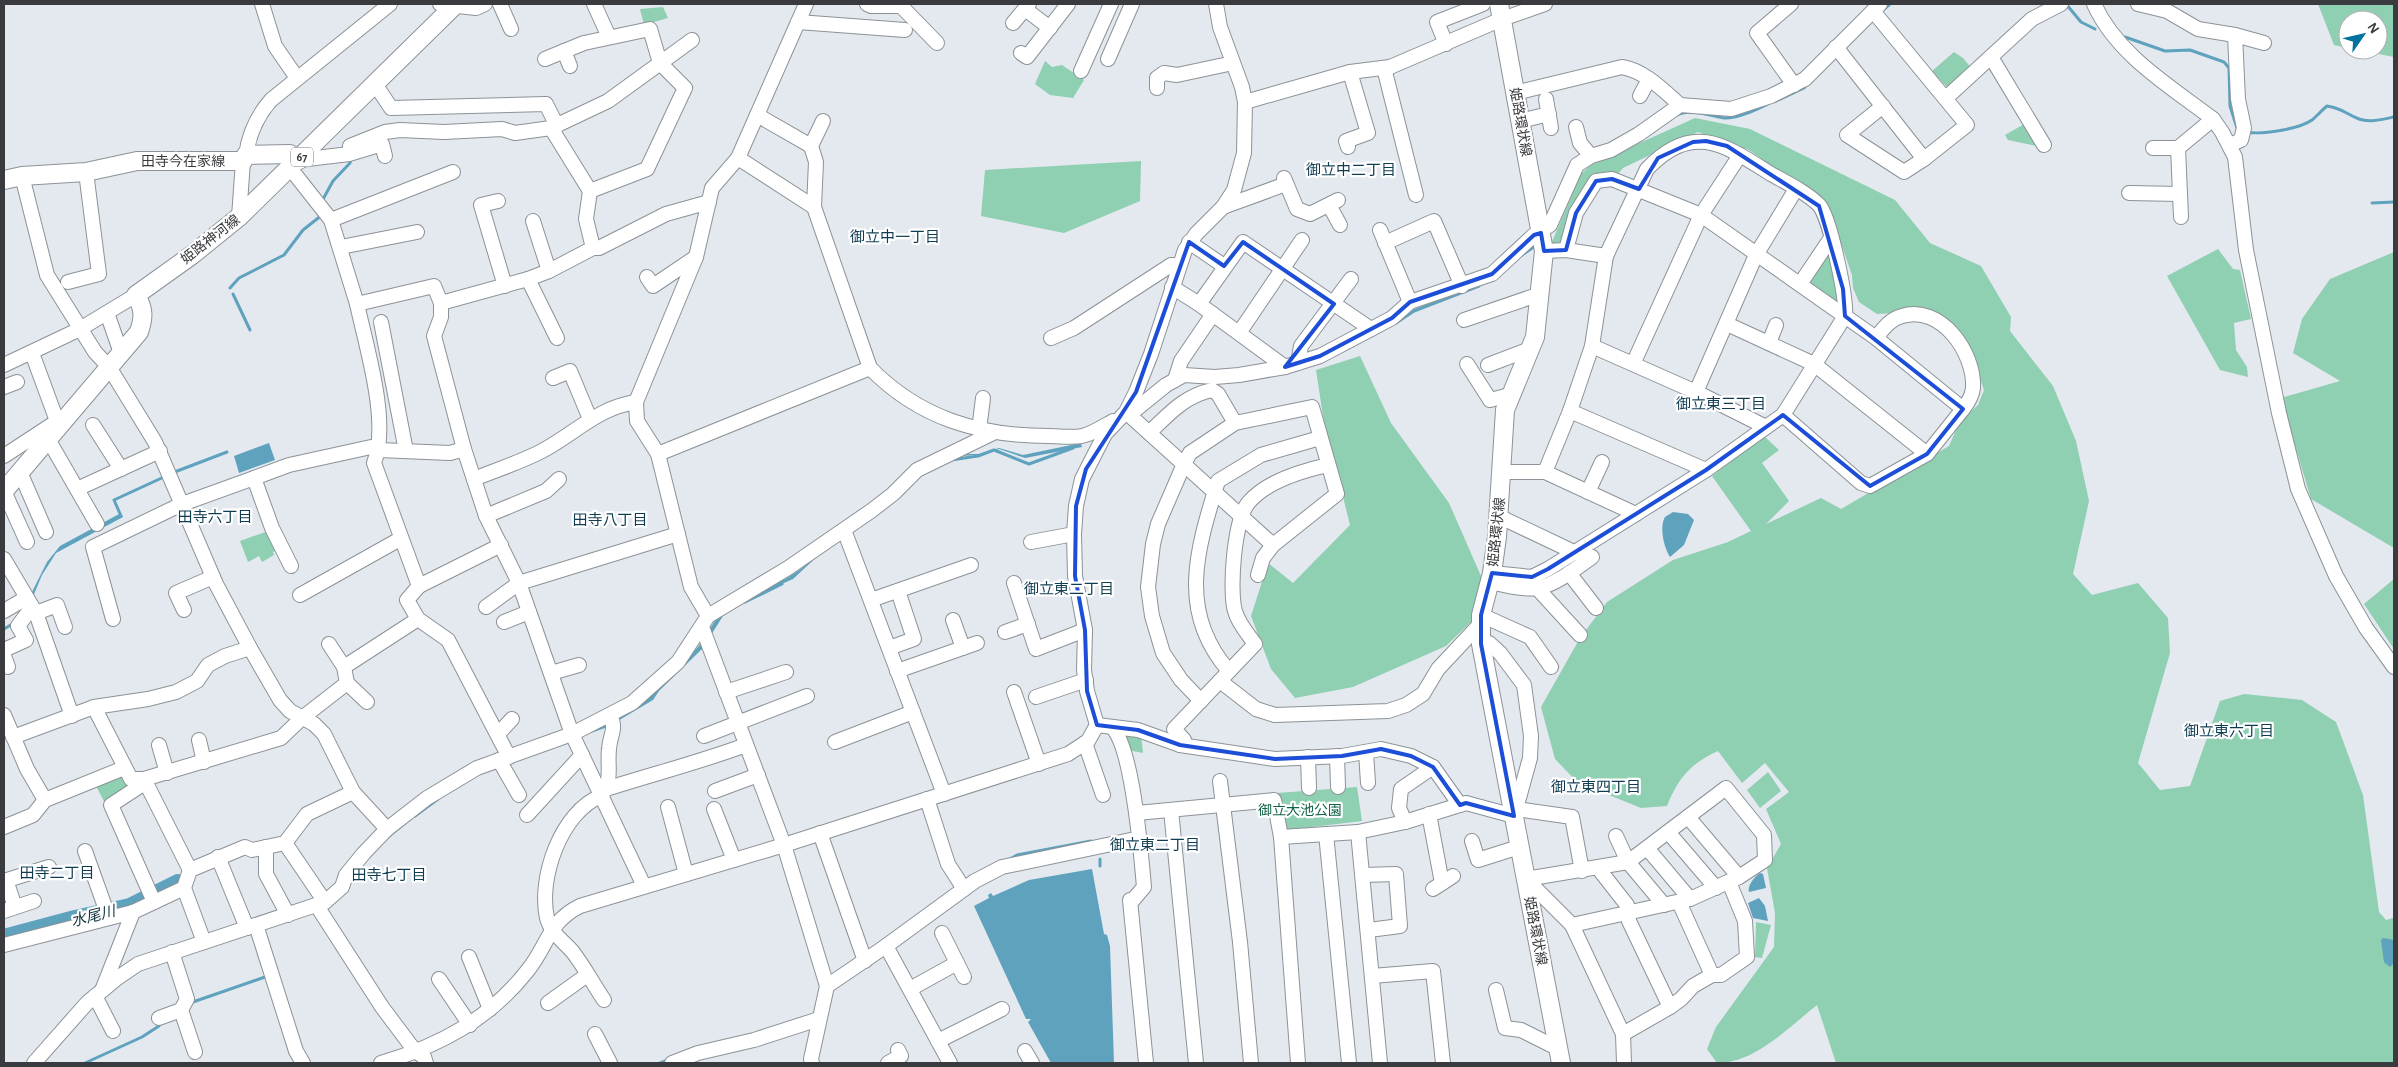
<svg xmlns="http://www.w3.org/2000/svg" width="2398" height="1067" font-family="'Alegreya Sans','Noto Sans JP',sans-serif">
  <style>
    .green { fill: #8fcfb2 }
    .water { fill: #5ea2be }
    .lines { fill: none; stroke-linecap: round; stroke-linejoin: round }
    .stream { stroke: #5ea2be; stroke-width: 3 }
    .river { stroke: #5ea2be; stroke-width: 18 }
    .minor-casing { stroke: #8c9297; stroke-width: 16 }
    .major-casing { stroke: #8c9297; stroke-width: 20 }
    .minor { stroke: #fff; stroke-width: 14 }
    .major { stroke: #fff; stroke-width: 18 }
    .marked { fill: none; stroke: #1d4ed8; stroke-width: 4; stroke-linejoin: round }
    .labels { text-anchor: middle; stroke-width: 4.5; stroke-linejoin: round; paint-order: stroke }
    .shield { fill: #fff; stroke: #747678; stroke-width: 1 }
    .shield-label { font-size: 12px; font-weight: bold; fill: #393b3e }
    .street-label { font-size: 14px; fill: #393b3e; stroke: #fff }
    .park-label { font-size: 14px; fill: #126448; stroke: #fff }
    .neighbourhood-label { font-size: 15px; fill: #0f3c51; stroke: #fff }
    .water-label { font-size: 15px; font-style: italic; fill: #11323e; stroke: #fff }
  </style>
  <rect width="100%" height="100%" fill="#e3e9ef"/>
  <g class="green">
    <polygon points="2318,4 2394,4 2394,57 2358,50 2378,50 2378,20 2348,20 2348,48 2334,45"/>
    <polygon points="663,7 668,18 644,25 640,9"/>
    <polygon points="1954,52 1963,58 1972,69 1949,87 1946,86 1932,71"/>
    <polygon points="1045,61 1052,67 1062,65 1084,80 1073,98 1050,95 1035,84"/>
    <path d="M1695 118 1750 129 1895 200 1930 243 1981 266 2011 317 2010 331 2053 386 2076 441 2089 501 2073 574 2092 595 2138 583 2168 618 2170 653 2138 763 2160 790 2190 786 2220 701 2244 694 2302 700 2336 722 2363 795 2379 912 2386 920 2393 918 2394 914V1063H1836L1817 1005C1789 1027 1755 1063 1717 1063L1707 1049 1716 1027 1774 947 1775 913 1767 868 1781 844 1766 809 1789 792 1765 763 1742 783 1718 751C1690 764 1678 778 1667 806L1641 808 1577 782 1555 759 1541 707 1580 638 1607 602 1673 560 1728 542 1751 531 1712 476 1764 436 1779 450 1762 463 1789 501 1766 524 1821 498 1841 509 1949 446 1960 421 1978 405 1984 390 1974 361 1958 330 1933 311 1877 314 1859 302 1853 288 1852 275 1828 205 1749 150 1698 132 1623 168 1617 175 1596 174 1584 189 1559 246 1551 244 1581 174 1591 165Z"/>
    <polygon points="2026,123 2041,147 2008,140 2005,135"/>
    <polygon points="1141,161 1140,201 1064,233 981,216 985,170"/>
    <polygon points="2218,249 2233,269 2240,270 2251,319 2234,323 2236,350 2247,367 2248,377 2220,370 2167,276"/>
    <polygon points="1828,252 1834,274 1838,306 1805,284"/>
    <polygon points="2394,252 2394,548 2311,499 2281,398 2340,381 2293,353 2302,319 2330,279"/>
    <polygon points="1360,356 1391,423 1449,503 1481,576 1480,613 1446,646 1353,687 1295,698 1271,669 1251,616 1268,563 1293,583 1350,525 1323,416 1316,370"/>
    <polygon points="271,530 280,549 273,552 274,555 262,562 259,556 248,562 240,541"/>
    <polygon points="2394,579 2394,649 2364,604"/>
    <polygon points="1124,731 1141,735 1143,753 1128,750"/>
    <polygon points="1768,772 1781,791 1760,808 1747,790"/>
    <polygon points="120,773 136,785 106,805 95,784"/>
    <polygon points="1357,787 1362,821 1287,830 1281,825 1277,793"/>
    <polygon points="1756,922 1771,925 1762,958 1755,957"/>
  </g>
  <g class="water">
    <polygon points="269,443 275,460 239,473 234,456"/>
    <polygon points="1081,443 1082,447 1025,458 999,449 981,455 955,456 934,465 920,476 903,495 834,541 793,579 748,599 723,616 702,649 659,691 653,700 611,725 606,749 607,779 605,788 602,787 606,777 604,753 608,727 480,771 453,786 373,851 355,872 349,887 324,909 206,945 205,943 322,907 341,892 354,871 372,850 452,785 479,769 591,731 646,700 698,647 718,616 742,599 787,578 801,569 832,540 902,491 916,476 933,464 956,454 979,454 999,448 1023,455"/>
    <path d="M1673 512 1688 514 1694 520 1684 545 1670 557C1664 548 1659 527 1665 517Z"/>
    <polygon points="121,513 123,517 56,553 42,575 32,599 30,596 47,562 60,546"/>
    <polygon points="1092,869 1104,934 1107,935 1110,946 1114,1063 1051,1063 1028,1022 1031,1019 1026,1019 974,906 989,898 988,895 991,893 993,896 1029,880"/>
    <path d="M1760 873 1763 874 1766 888 1749 892C1747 886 1754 877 1760 873Z"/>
    <polygon points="1759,898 1765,906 1768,921 1753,918 1748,903"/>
    <polygon points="2383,938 2394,940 2394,963 2390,967 2384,962 2381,940"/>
  </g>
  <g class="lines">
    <g class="stream">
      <polyline points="2066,4 2081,22 2095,29"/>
      <polyline points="1883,10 1890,4"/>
      <polyline points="2125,37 2165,51 2190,50 2224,62 2229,68 2230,106 2237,128"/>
      <polyline points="1776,101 1804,88 1807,84"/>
      <path d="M1677 115C1689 108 1711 116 1724 118 1738 119 1757 109 1770 103"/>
      <path d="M2247 132C2262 135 2299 129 2312 120 2317 116 2322 110 2327 106 2342 108 2346 114 2359 119 2370 123 2384 119 2394 117"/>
      <polyline points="322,201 333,181 350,163 351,159"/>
      <polyline points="2372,203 2394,202"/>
      <polyline points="1522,255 1538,244"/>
      <polyline points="230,288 239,278 284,255 303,230 322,215"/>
      <polyline points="233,294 250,330"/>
      <polyline points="1396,323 1414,311 1479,286"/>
      <polyline points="1347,349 1390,326"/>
      <polyline points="951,460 978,456 994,450 1029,464 1073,448"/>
      <polyline points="172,473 227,452"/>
      <polyline points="119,517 121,516 114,500 166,476"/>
      <polyline points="745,602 782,584"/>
      <polyline points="4,629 14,623"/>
      <polyline points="415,816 438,799"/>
      <polyline points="1010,859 1017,855 1091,841"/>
      <polyline points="1100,859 1100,866"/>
      <polyline points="190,1003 265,977"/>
      <polyline points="85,1063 142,1037 159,1026 158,1021"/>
      <polyline points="660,1063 668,1060"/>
    </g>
    <polyline class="river" points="4,938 75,919 130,907 178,883"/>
    <defs>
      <g id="minor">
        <polyline points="262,4 275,46 297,78"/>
        <polyline points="440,4 476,8 485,4"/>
        <polyline points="500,4 511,29"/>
        <polyline points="594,4 609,37"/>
        <polyline points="867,4 871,6 901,6 937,43"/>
        <polyline points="1791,4 1757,33 1794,85"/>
        <path d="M2094 4C2117 55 2170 86 2213 119L2222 132 2235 157 2246 250 2279 413 2298 489 2336 576 2366 628 2394 667"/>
        <polyline points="2138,4 2167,11 2198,29 2235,35 2264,43"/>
        <polyline points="1025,9 1050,28"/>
        <polyline points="798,22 905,30"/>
        <polyline points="1013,23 1029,4"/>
        <polyline points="1446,44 1437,22 1483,4"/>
        <polyline points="1836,47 1924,159 1967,125 1873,11"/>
        <polyline points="564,51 570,66"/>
        <polyline points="1021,53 1027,57 1068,4"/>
        <polyline points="1991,57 2044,145"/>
        <polyline points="545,59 584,43 650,29 660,63 685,88 647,169 590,191"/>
        <polyline points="1108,59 1132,4"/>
        <polyline points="1384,68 1416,195"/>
        <polyline points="1081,71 1111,4"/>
        <polyline points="375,84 391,108 546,104 557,126"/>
        <polyline points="1157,88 1157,78 1164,73 1177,75 1233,63"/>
        <path d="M1515 93 1622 67C1645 71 1663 90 1680 105"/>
        <polyline points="1640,96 1649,79"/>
        <polyline points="1946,98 2032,19 2061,4"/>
        <polyline points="1546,99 1551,128"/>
        <polyline points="1245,102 1350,72"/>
        <polyline points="1883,106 1847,135 1904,172 1924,159"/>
        <polyline points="757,115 811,146"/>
        <polyline points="1520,121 1549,114"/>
        <polyline points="1576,127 1580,143 1591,156"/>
        <polyline points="551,128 590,191 586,219 593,248"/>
        <polyline points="2230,145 2241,140 2244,128 2238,99 2235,35"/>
        <polyline points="350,146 385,132 400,130 444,132 502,129 515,133 551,128 608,101 692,40"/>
        <polyline points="1348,147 1346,141 1368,133 1350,72 1390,67 1502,19 1545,4"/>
        <polyline points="2153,148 2178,148"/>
        <path d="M246 155C249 133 257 116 271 100L390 4"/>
        <path d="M738 158 814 207 870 368C919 418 979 436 1048 436 1059 436 1072 438 1082 436 1092 434 1104 426 1113 421"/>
        <polyline points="299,160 349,154 382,144 385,156"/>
        <polyline points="290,168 331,220 357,304"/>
        <polyline points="22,176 47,275 95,352 109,367 155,442 216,584 250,648 280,700 290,711 314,724 324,734 353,792 387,829"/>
        <polyline points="1284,178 1297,209 1310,214 1338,200"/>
        <polyline points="2129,193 2180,194"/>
        <polyline points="498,201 481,205 505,286"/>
        <polyline points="1329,205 1340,225"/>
        <polyline points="814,207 816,162 811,146 823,121"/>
        <polyline points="1223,207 1286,184"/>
        <polyline points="239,217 243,161"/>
        <polyline points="2181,217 2178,148 2213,119"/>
        <polyline points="331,220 453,172"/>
        <polyline points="533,221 549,271"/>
        <polyline points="1380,230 1410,302"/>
        <polyline points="1189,242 1224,266"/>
        <polyline points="1385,243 1434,221 1462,286"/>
        <polyline points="341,247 417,232"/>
        <polyline points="1566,250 1576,213 1596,181 1612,179 1701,215 1876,338 1963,409 1927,454 1870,486 1861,483 1783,415"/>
        <polyline points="1544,251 1566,250 1606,256"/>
        <polyline points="647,277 653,286 696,257"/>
        <polyline points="528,279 557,338"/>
        <polyline points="68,282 99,274 86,172"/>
        <polyline points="1800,284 1831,238"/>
        <polyline points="1172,287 1199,304"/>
        <polyline points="441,303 528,279 549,271 593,248 599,248 666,214 709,202"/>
        <polyline points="107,313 121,353"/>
        <polyline points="1464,320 1540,294"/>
        <polyline points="381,322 406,451"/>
        <polyline points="1727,324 1814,364 1927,454"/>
        <polyline points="1239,333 1302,240"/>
        <polyline points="1051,338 1074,328 1171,265 1179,265"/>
        <path d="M1876 338C1883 329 1890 319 1902 316 1941 304 1975 353 1973 388 1972 396 1968 403 1963 409"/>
        <polyline points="1769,343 1776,325"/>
        <polyline points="1592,346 1696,392 1766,427"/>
        <polyline points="32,353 57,421"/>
        <polyline points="1298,363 1301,346 1351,279"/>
        <polyline points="1467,364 1490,400 1510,395"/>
        <polyline points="1633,364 1701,215 1740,155"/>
        <polyline points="4,365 80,329 136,295"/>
        <polyline points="1488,365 1530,349"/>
        <polyline points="1285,367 1199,304 1243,242 1371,329"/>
        <polyline points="553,378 570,371 590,419"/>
        <polyline points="1175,380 1181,361 1213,314"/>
        <polyline points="4,387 17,382"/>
        <polyline points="1696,392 1756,255 1796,189"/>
        <polyline points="1570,411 1706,470"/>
        <polyline points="1126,412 1273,545"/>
        <polyline points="1129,415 1166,385 1184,375 1215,377 1239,375 1285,367 1320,356 1392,318 1410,302 1492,274 1534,235 1550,225 1577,165 1591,156 1611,150 1639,134 1680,105 1731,109 1771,96 1805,79 1880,4"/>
        <polyline points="93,425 121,469"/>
        <polyline points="979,430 983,398"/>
        <path d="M1149 433C1169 414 1184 396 1212 390L1218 394 1235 423"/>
        <polyline points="48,439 97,524"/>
        <polyline points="658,454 870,368"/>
        <polyline points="4,456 62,418"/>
        <polyline points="20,472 46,532"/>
        <polyline points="1545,472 1636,514"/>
        <polyline points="254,478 272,528 291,566"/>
        <path d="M474 479C496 470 521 462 542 451 574 434 599 407 636 402"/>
        <polyline points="77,489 160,451"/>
        <polyline points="4,491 27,542"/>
        <polyline points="1588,492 1602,462"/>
        <polyline points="486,516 546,491 559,479"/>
        <polyline points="1498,516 1576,553"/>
        <polyline points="844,530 944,794"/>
        <polyline points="1031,542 1074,534"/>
        <polyline points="4,559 36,613 72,716"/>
        <path d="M1492 573 1532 577 1548 569 1706 470 1783 415 1845 316C1847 299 1830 217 1819 205 1806 192 1787 183 1771 174 1725 145 1693 121 1647 169L1606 256 1592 346 1570 411 1545 472H1501"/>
        <polyline points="1569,573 1596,608"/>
        <path d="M1490 582C1505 585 1522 590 1537 588 1554 586 1578 567 1592 557"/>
        <polyline points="1014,583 1036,649 1085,630"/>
        <polyline points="419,586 501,545"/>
        <polyline points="1537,588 1580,635"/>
        <polyline points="300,595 400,539"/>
        <polyline points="871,600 971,565"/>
        <polyline points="486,607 519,583 678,534"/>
        <polyline points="184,610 176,593 213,577"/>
        <polyline points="4,611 26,598"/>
        <polyline points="36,613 57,605 65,627"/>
        <polyline points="1481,615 1530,637 1551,667"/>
        <polyline points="708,616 691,587 658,454 637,421 636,402 696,257 712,188 738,158 806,4"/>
        <polyline points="113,619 93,547 182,504 254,478 289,465 371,447 379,450 450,453 464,449"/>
        <polyline points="953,620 963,648"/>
        <polyline points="504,622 529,612"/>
        <polyline points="702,627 784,845 827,986 811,1059 812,1063"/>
        <polyline points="1005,632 1028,624"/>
        <polyline points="889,648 914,639 898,591"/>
        <polyline points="4,650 26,640 18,626 32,607"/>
        <polyline points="4,656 8,667"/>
        <polyline points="344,667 418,619"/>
        <polyline points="897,671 977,643"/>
        <path d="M1229 671C1177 612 1197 549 1218 481L1261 455 1320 438"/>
        <polyline points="551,673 579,665"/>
        <polyline points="1220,681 1256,709 1275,715 1388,711 1406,705 1423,694 1438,669 1481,623"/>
        <polyline points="347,683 367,702"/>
        <polyline points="726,692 786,672"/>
        <polyline points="1014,692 1039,764"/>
        <polyline points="1036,697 1086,680"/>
        <polyline points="1201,701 1181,680 1163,653 1152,616 1148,587 1153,544 1158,524 1184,464 1190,453 1235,423 1312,407 1337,494 1273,545 1263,558 1258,575"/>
        <polyline points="94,707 131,779 144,779 281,738 302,718 347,683 344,667 329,644"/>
        <polyline points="4,715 27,769 45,800"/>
        <polyline points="1097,725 1138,730 1180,745 1275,759 1342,756 1381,749 1411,756 1433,767 1460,805"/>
        <path d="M1112 727C1133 749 1141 854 1144 887L1133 900H1130L1146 1063"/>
        <polyline points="498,734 512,719"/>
        <polyline points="704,736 807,696"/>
        <polyline points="13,737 94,707 148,699 176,692 197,681 208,665 225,656 250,648"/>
        <polyline points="199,740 204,762"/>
        <polyline points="835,742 913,712"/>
        <polyline points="1085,743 1103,795"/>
        <polyline points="159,745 167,773"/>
        <path d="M1180 745 1184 740 1174 729 1255 644C1248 634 1238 623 1235 611 1229 591 1234 518 1249 502 1267 481 1301 471 1328 465"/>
        <polyline points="1366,752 1368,783"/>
        <polyline points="1337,756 1338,787"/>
        <path d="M509 757 448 640 418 619 407 600 419 586 374 463C390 422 366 346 357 304L434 286 441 303V317L434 336 464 449 486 516 519 583 572 734 644 886"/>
        <polyline points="1308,757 1309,788"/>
        <polyline points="499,760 519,795"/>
        <polyline points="1220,781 1240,942 1251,1063"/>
        <polygon points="1726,788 1764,835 1765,860 1739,877 1690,899 1572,925 1526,879 1628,862"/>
        <path d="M606 789C653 774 700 762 746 745"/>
        <polyline points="715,791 758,775"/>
        <polyline points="927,799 948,864 964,889"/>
        <polyline points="668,807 686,874"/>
        <polyline points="714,809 734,860"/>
        <polyline points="1516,809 1572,817 1582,871"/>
        <polyline points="1171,810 1196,1063"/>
        <polyline points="1137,813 1274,800 1281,837 1358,832 1405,822 1466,803 1514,816 1530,758 1531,736 1524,685 1500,653 1489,643 1481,644"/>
        <polyline points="1429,814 1442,883"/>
        <polyline points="527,815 582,755"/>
        <polyline points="1688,817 1739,877"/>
        <polyline points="1405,822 1399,808 1401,789 1433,767"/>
        <polyline points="4,827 33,815 45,800 124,768"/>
        <polyline points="1358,832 1380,1063"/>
        <polyline points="1668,832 1716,888"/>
        <polyline points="820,833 865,961"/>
        <polyline points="1326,834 1349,1063"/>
        <polyline points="1616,836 1628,862 1664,905"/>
        <polyline points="1281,837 1298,1063"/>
        <polyline points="1472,841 1478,860 1519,847"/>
        <polyline points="285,843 325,902"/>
        <polyline points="266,847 266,874 288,915"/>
        <polyline points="1647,848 1690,899"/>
        <polyline points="85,851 109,918"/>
        <polyline points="218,857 247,928"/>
        <polyline points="1598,868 1627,905 1629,921 1670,1007"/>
        <polyline points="1363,875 1396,874 1400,926 1369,930"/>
        <polyline points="6,880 15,907"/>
        <polyline points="4,881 49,867"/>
        <polyline points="1433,889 1453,876"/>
        <polyline points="154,902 111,805 140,786 144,779 190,870"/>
        <polyline points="1679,902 1712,975"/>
        <polyline points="317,906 382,1007 415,1051 424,1057 426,1063"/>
        <polyline points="4,911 34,901"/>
        <polyline points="256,925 296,1051 303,1063"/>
        <polyline points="1572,925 1623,1034 1670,1007 1681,999 1693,986 1712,975 1721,975 1747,957 1745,921 1729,882"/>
        <polyline points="942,933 964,977"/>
        <polyline points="204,942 184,888 190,870 245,847 252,850 285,843 307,814 353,792"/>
        <polyline points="4,945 133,912 184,888"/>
        <polyline points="886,946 950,1063"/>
        <polyline points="469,957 490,1009"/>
        <polyline points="1372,976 1433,971 1443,1063"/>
        <polyline points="439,979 470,1025"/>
        <polyline points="827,986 886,946 975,881 1002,867 1140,838"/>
        <polyline points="103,988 133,912"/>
        <polyline points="910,989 957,963"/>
        <polyline points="1496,990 1505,1028 1521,1030 1559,1049"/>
        <polyline points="95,996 113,1031"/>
        <path d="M604 1000C593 984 584 966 572 951 562 940 551 933 547 918 538 878 561 812 601 796 613 780 607 767 609 749 610 734 617 730 610 715"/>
        <polyline points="548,1003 587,975"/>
        <polyline points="181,1010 195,1052"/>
        <polyline points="159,1018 181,1010 187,999 172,952"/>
        <polyline points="595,1034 610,1063"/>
        <polyline points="1623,1034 1624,1063"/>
        <polyline points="938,1041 1002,1009"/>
        <polyline points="1025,1051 1032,1063"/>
        <polyline points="34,1063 87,1003 116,979 138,964 325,902 342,887 346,875 364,853 387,829 427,798 477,768 572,734 632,703 678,662 708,616 788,568 871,511 893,494 917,470 993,433"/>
        <path d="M381 1063C439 1046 490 1019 528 970 548 945 548 922 580 906L784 845 1068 754 1088 741 1097 725 1087 691 1084 670 1085 630 1075 576 1074 534 1076 506 1082 479 1105 434 1126 412 1136 392 1151 354 1185 250 1196 234 1223 207 1234 190 1244 153 1245 102 1242 87 1220 27 1216 4"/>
        <polyline points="672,1063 698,1053 754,1040 819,1019"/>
        <polyline points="888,1063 901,1056 898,1050"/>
      </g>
      <g id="major">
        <polyline points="1499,4 1544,251 1535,337 1505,410 1497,537 1492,573 1481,615 1481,644 1561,1063"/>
        <polyline points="4,180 22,176 86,172 137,161 243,161 246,155 290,154 299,160"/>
        <path d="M4 491 139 332C144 317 144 309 136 295L192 255 239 217 456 4"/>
      </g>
    </defs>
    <use href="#minor" class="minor-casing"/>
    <use href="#major" class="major-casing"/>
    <use href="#minor" class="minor"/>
    <use href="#major" class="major"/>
  </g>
  <path class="marked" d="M1706 141 1727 146 1819 206 1843 289 1845 316 1963 409 1927 454 1870 486 1783 415 1706 470 1548 569 1532 577 1492 573 1481 615V644L1514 816 1466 803 1460 805 1433 767 1411 756 1381 749 1342 756 1275 759 1180 745 1138 730 1097 725 1087 691 1085 630 1075 576 1076 506 1086 469 1136 392 1189 242 1224 266 1243 242 1334 304 1285 367 1320 356 1392 318 1410 302 1492 274 1534 235 1541 233 1544 251 1566 250 1576 213 1596 181 1612 179 1639 189 1658 158 1693 142Z"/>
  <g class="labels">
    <rect class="shield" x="291" y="147.5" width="22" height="19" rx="4"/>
    <g class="shield-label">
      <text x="302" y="161">67</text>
    </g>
    <g class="street-label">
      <text transform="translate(1521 122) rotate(80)" y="5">姫路環状線</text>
      <text x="183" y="166">田寺今在家線</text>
      <text transform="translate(210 239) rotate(-38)" y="5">姫路神河線</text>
      <text transform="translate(1496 532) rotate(-84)" y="5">姫路環状線</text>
      <text transform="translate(1536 931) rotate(79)" y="5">姫路環状線</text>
    </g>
    <g class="park-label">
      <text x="1300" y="815">御立大池公園</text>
    </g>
    <g class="neighbourhood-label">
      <text x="1351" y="175">御立中二丁目</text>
      <text x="895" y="242">御立中一丁目</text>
      <text x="1721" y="409">御立東三丁目</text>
      <text x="215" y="522">田寺六丁目</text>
      <text x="610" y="525">田寺八丁目</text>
      <text x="1069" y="594">御立東二丁目</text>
      <text x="2229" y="736">御立東六丁目</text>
      <text x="1596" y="792">御立東四丁目</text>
      <text x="1155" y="850">御立東二丁目</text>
      <text x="57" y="878">田寺二丁目</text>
      <text x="389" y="880">田寺七丁目</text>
    </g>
    <g class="water-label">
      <text transform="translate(93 916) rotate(-14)" y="5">水尾川</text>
    </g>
  </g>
  <rect width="2398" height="1067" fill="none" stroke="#393b3e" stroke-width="10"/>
  <g transform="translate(2363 35) rotate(56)"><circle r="24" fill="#ffffff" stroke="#b0b1b2"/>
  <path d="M0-4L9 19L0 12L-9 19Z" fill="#01729d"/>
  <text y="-8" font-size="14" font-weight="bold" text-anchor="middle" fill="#393b3e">N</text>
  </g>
</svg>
